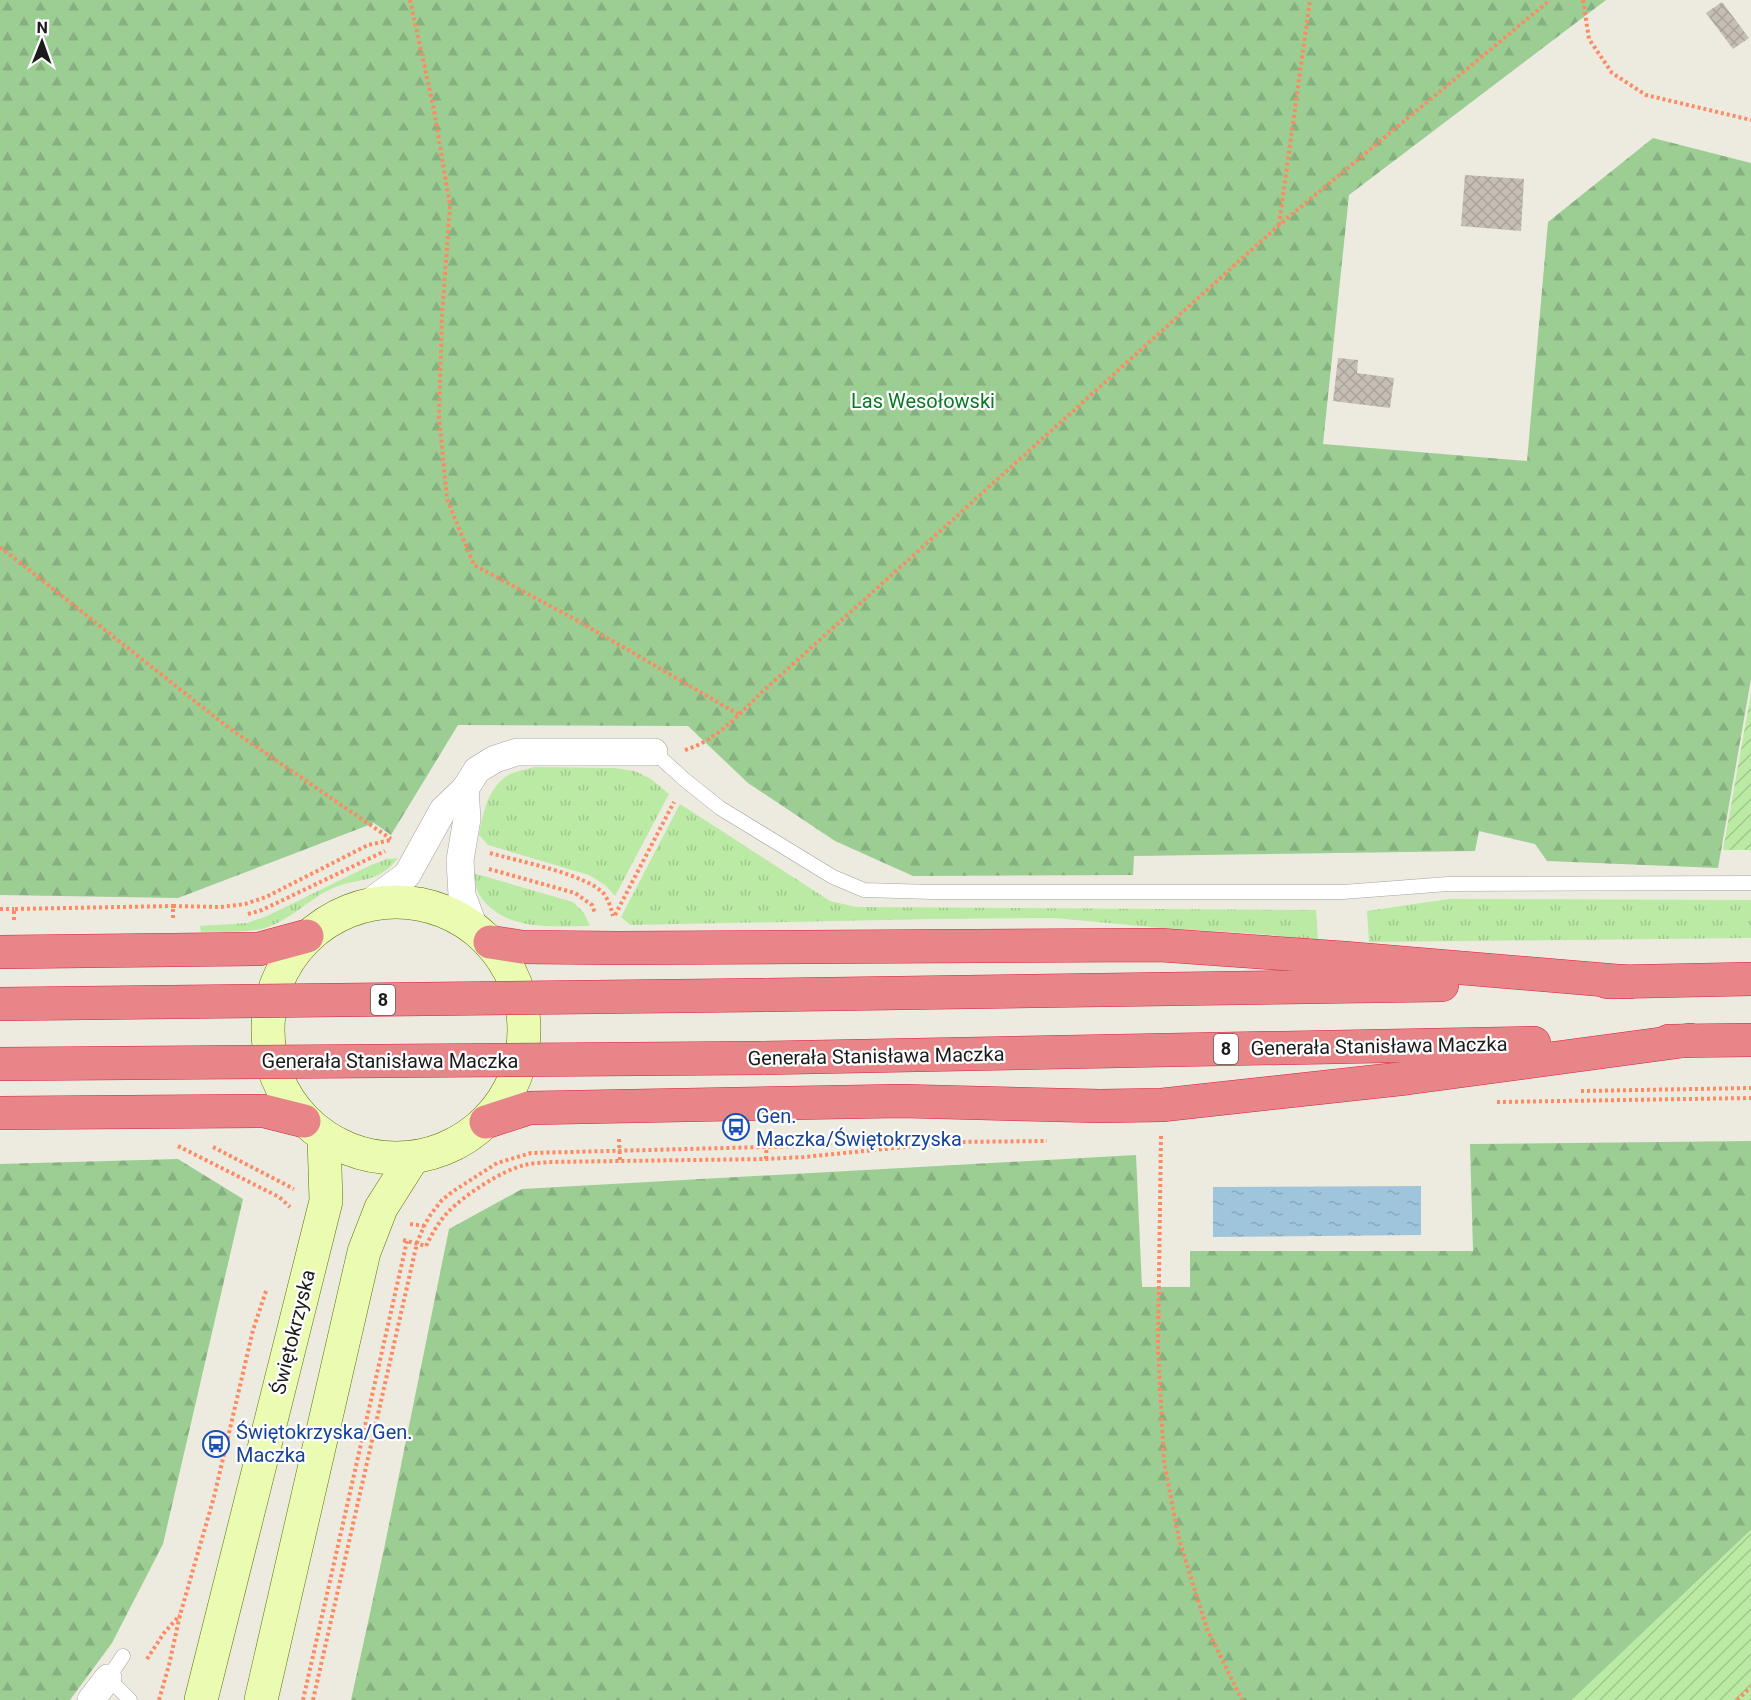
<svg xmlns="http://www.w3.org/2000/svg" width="1751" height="1700" font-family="Roboto,sans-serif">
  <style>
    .grass { fill: url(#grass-tufts) }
    .forest { fill: url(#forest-firs) }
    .garden { fill: url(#garden-furrows) }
    .water { fill: url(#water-ripples) }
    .building { fill: url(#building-cross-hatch) }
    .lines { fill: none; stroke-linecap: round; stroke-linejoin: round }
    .lane-casing { stroke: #a2a2a2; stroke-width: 15 }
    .street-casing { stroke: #a2a2a2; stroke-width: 28 }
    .secondary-casing { stroke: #557302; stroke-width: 34 }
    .highway-casing { stroke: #da1f42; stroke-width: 34 }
    .path { stroke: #fd8a62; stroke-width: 4; stroke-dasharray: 3 3; stroke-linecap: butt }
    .lane { stroke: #fff; stroke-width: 14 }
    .street { stroke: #fff; stroke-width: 27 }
    .secondary { stroke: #ebfbb1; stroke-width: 33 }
    .highway { stroke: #e88588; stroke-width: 33 }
    .highway-bridge-casing { stroke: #da1f42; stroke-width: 34; stroke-linecap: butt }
    .highway-bridge { stroke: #e88588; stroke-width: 33 }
    .labels { text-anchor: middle; stroke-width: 4.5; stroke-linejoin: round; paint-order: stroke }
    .shield { fill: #fff; stroke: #5f5f5f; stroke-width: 1.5 }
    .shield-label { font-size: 18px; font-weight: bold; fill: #1b1b1b }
    .park-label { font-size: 20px; fill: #087a24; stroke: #fff }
    .street-label { font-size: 20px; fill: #1b1b1b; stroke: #fff }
    .transit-label { font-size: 20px; fill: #164399; stroke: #fff; text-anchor: start }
  </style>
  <defs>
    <pattern id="grass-tufts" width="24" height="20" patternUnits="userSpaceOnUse" patternTransform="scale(1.5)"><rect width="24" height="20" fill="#bbeaa4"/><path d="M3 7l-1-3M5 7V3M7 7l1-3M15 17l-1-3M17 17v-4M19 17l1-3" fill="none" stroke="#a0c88d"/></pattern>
    <pattern id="forest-firs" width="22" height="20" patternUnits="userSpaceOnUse" patternTransform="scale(1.5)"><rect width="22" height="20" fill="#9cce94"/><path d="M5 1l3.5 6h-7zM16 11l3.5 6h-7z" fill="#86b07f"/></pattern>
    <pattern id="garden-furrows" width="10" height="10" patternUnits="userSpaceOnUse" patternTransform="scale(1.5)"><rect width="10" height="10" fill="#bbeaa4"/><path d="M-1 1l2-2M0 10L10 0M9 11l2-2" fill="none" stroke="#a0c88d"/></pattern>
    <pattern id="water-ripples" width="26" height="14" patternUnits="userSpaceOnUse" patternTransform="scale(1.5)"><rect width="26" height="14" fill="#9fc5dd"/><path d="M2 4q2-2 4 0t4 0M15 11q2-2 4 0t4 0" fill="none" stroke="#88a9bd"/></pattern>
    <pattern id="building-cross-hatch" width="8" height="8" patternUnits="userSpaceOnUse" patternTransform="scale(1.5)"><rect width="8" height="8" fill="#c5beb4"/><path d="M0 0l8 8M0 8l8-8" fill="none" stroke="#a9a39a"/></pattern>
  </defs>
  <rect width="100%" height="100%" fill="#edebe0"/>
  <g class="grass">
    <path d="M534 767 614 768 635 771 651 779 669 794 615 896 605 885 589 875 488 845 479 835C483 814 487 789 507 776 514 771 526 770 534 767Z"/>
    <polygon points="680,804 830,901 856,907 1316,910 1318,941 1261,934 1161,928 1054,918 935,919 630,925 621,917"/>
    <path d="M398 858C378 884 360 877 333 888 308 899 288 923 261 929 242 933 220 931 201 932L200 926 247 923 267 916 371 865 387 859Z"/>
    <path d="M473 873 573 902 584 913 590 926C552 926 505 932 480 896 476 890 475 880 473 873Z"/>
    <polygon points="1449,899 1751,900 1751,938 1369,942 1367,911"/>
  </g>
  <g class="forest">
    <polygon points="0,0 1606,0 1349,195 1323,444 1527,461 1548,222 1653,138 1751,163 1751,679 1718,868 1547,861 1535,844 1479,831 1475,851 1134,856 1133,875 913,876 835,841 748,783 688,726 458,725 391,835 374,823 178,898 0,895"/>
    <polygon points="1751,1141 1751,1530 1572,1700 351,1700 384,1549 449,1229 522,1189 1136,1155 1142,1287 1190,1287 1190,1251 1473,1251 1470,1144"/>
    <polygon points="178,1159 243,1199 163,1544 112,1643 70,1700 0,1700 0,1164"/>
  </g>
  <g class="garden">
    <polygon points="1751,693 1751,850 1723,850"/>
    <polygon points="1751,1530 1751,1700 1572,1700"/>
  </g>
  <polygon class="water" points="1421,1186 1421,1235 1213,1237 1213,1187"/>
  <g class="building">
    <polygon points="1722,2 1749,38 1733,49 1706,13"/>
    <polygon points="1465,175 1524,179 1521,231 1461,226"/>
    <polygon points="1338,358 1358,360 1357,373 1394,378 1390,408 1333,401"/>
  </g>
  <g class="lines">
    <defs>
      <g id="lane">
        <polyline points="654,752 685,780 720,808 833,877 864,890 932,892 1343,892 1448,884 1751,883"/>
        <polyline points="123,1656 108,1678 130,1700"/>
      </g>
      <g id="street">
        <polyline points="465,789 467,819 460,860 462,895 474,927"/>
        <polyline points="366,905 407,875 443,810 465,789 477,770 495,759 517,752 654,752"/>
        <polyline points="91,1700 108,1678"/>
      </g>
      <g id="secondary">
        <circle cx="396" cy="1030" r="128"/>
        <polyline points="201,1700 326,1201 324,1137"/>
        <polyline points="261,1700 364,1252 381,1208 412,1159"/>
      </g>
      <g id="highway">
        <polyline points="490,942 522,947 617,948 1160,945 1344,958 1629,982"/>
        <polyline points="0,952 259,949 307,936"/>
        <polyline points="1607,982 1751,979"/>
        <polyline points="765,995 1442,985"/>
        <polyline points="1669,1041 1751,1040"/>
        <polyline points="762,1058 1534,1043"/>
        <polyline points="0,1113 264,1111 304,1121"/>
        <polyline points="486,1122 529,1108 901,1101 1100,1106 1162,1105 1408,1078 1690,1040"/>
      </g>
    </defs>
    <use href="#lane" class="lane-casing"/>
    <use href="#street" class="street-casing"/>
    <use href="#secondary" class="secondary-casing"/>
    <use href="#highway" class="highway-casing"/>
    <g class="path">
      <polyline points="410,0 434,110 450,206 442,316 439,416 447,499 474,565 580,622 738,714"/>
      <polyline points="1583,0 1589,39 1612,73 1646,95 1751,120"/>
      <polyline points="1279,225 1310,0"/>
      <polyline points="0,547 229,728 391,839"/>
      <path d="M685 750C717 740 738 715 762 692L1279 225 1550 0"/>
      <path d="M490 853C517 861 587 874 604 894 609 901 611 908 613 916"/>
      <polyline points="489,869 575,893 592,905 595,913"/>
      <polyline points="0,909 14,909"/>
      <polyline points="248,914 262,910 385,851"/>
      <polyline points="615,915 674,802"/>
      <polyline points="173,918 173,906 221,907 245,904 266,897 368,845 391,840"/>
      <polyline points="14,920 14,909 173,906"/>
      <polyline points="1581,1091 1751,1088"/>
      <polyline points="1497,1102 1751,1098"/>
      <polyline points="1161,1136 1158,1346 1164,1462 1179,1539 1207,1629 1242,1700"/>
      <polyline points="619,1139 620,1161"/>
      <polyline points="178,1146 279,1197 290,1207"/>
      <polyline points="213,1147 294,1189"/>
      <polyline points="766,1159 767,1135"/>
      <polyline points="410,1224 424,1226"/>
      <path d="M403 1240 426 1246C432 1234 439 1221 449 1211 465 1195 502 1170 525 1165 532 1163 540 1163 548 1162L766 1159 804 1157 955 1142 1047 1141"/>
      <polyline points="147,1659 164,1633 180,1615"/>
      <polyline points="159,1700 169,1665 180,1615 214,1497 253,1330 266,1291"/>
      <polyline points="303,1700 407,1241"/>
      <polyline points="313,1700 417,1243 424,1226 431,1214 442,1200 452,1192 497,1163 531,1153 804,1146 897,1137"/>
      <polyline points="1737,1700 1751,1687"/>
    </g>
    <use href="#lane" class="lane"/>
    <use href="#street" class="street"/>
    <use href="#secondary" class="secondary"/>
    <use href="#highway" class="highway"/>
    <defs>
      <g id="highway-bridge">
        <polyline points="0,1004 765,995"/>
        <polyline points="0,1064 762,1058"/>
      </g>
    </defs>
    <use href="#highway-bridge" class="highway-bridge-casing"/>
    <use href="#highway-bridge" class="highway-bridge"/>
  </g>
  <defs>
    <symbol id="bus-ring" viewBox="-11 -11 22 22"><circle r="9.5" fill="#fff" stroke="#1a4fb4" stroke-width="1.5"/><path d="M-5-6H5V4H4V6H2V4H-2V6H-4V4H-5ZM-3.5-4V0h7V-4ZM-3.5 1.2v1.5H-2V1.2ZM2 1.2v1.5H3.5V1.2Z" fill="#1a4fb4"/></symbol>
  </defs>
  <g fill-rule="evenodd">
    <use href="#bus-ring" x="721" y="1112" width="30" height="30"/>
    <use href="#bus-ring" x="201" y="1429" width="30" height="30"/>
  </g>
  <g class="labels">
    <g class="shield">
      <rect x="371" y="985" width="24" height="30" rx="4.5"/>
      <rect x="1214" y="1034" width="24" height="30" rx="4.5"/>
    </g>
    <g class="shield-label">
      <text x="383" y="1006">8</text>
      <text x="1226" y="1055">8</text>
    </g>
    <g class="park-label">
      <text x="923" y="408">Las Wesołowski</text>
    </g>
    <g class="street-label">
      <text transform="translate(1379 1046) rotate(-1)" y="7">Generała Stanisława Maczka</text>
      <text transform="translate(876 1056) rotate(-1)" y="7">Generała Stanisława Maczka</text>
      <text x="390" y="1068">Generała Stanisława Maczka</text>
      <text transform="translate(293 1332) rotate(-76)" y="7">Świętokrzyska</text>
    </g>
    <g class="transit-label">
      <text x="756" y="1123">Gen.<tspan x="756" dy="23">Maczka/Świętokrzyska</tspan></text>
      <text x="236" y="1439">Świętokrzyska/Gen.<tspan x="236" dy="23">Maczka</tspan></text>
    </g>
  </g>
  <g transform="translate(42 42) rotate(1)" stroke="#ffffff" stroke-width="4.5" paint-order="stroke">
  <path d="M0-4.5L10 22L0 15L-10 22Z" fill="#1b1b1b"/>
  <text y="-9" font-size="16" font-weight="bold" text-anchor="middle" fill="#1b1b1b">N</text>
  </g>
</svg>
